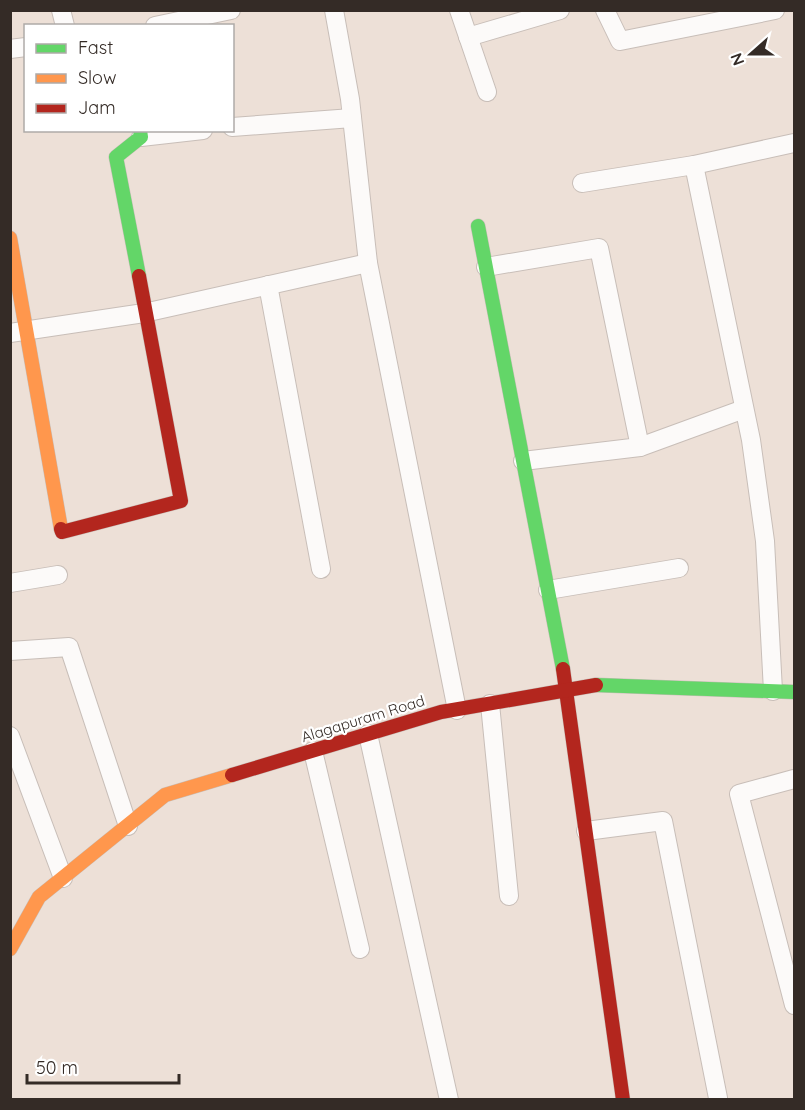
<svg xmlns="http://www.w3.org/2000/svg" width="805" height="1110" font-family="Quicksand,sans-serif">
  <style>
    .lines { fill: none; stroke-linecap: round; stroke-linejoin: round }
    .street-casing { stroke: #c8beb8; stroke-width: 20 }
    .fast-casing { stroke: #c8beb8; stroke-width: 15 }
    .slow-casing { stroke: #c8beb8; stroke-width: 15 }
    .jam-casing { stroke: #c8beb8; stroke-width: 15 }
    .street { stroke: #fcfaf9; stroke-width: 18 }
    .fast { stroke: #63d668; stroke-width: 14 }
    .slow { stroke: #ff974d; stroke-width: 14 }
    .jam { stroke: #b3261e; stroke-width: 14 }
    .labels { text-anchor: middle; stroke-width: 4.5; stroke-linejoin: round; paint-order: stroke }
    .street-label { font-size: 15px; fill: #342b26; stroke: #fff }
  </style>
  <rect width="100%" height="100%" fill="#ede0d7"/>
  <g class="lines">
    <defs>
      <g id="street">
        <polyline points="61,10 65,26"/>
        <polyline points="334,10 350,99 368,263 457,710"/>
        <polyline points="459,10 487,92"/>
        <polyline points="605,10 620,41 775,10"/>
        <polyline points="155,26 231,10"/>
        <polyline points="468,37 560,10"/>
        <polyline points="10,49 26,47"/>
        <polyline points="232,127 352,118"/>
        <polyline points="141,137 203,130"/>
        <polyline points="694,165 751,440 765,541 773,691"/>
        <polyline points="582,183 694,165 794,143"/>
        <polyline points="486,267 599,248 640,447 523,461"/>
        <polyline points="268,285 321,569"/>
        <polyline points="10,333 144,313 368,263"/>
        <polyline points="640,447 744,409"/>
        <polyline points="10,583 58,575"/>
        <polyline points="548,590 679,568"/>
        <polyline points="10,651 69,647 128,826"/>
        <polyline points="490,704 509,896"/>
        <polyline points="368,734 449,1100"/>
        <polyline points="10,736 63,878"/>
        <polyline points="313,751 360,949"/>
        <polyline points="794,779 739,794 794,1005"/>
        <polyline points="586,831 663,821 718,1098"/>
      </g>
      <g id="fast">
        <polyline points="478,226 563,669"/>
        <polyline points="139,276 116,157 141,137 140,130"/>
        <polyline points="596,685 794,692"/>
      </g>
      <g id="slow">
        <polyline points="10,238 61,529"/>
        <polyline points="10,949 39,897 165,795 232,775"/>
      </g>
      <g id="jam">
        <polyline points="61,529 62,532 181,501 139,276"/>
        <polyline points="563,669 623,1100"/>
        <polyline points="232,775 441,712 596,685"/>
      </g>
    </defs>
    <use href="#street" class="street-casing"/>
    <use href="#fast" class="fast-casing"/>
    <use href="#slow" class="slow-casing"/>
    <use href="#jam" class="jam-casing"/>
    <use href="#street" class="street"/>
    <use href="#fast" class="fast"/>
    <use href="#slow" class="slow"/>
    <use href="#jam" class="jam"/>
  </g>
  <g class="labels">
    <g class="street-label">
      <text transform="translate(363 719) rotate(-17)" y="5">Alagapuram Road</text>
    </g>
  </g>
  <rect width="805" height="1110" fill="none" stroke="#342b26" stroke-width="24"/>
  <rect x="24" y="24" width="210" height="108" fill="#ffffff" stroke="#aeaaa8" stroke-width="1.5"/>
  <rect x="36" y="44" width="30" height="9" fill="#63d668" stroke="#aeaaa8" stroke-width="1.5"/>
  <text x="78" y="54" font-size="18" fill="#342b26">Fast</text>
  <rect x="36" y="74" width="30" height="9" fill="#ff974d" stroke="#aeaaa8" stroke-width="1.5"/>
  <text x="78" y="84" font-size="18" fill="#342b26">Slow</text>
  <rect x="36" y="104" width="30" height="9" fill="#b3261e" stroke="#aeaaa8" stroke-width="1.5"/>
  <text x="78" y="114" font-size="18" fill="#342b26">Jam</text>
  <g transform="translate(751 54) rotate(249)" stroke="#ffffff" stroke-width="4.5" paint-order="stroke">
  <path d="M0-4.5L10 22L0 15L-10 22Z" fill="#342b26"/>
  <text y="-9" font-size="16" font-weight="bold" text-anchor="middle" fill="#342b26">N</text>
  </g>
  <path d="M27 1074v9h152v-9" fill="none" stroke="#342b26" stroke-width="3"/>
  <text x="36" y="1074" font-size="18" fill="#342b26" stroke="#ffffff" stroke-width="4.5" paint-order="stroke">50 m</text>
</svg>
